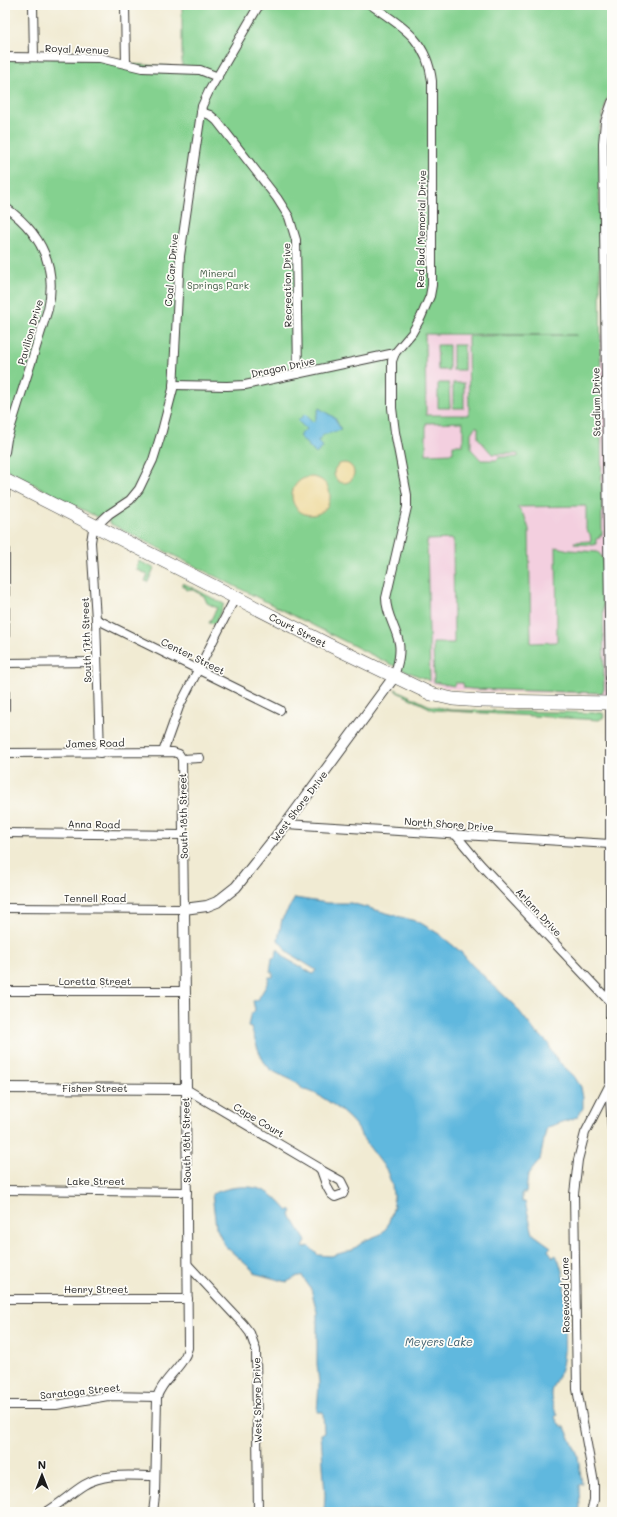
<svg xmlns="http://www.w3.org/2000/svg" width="617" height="1517" font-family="Mali,sans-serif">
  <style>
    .built { fill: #f3cfdf }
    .green { fill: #84d18f; stroke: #507656; fill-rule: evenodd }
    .sand { fill: #eeda9e; stroke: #857b5d }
    .water { fill: #61b8de; stroke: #3e6a7d }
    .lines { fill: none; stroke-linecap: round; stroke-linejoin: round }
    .minor-casing { stroke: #3c3b37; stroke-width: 10 }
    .tertiary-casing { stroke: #3c3b37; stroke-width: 12 }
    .primary-casing { stroke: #3c3b37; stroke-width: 14 }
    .minor { stroke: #fff; stroke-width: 8 }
    .tertiary { stroke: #fff; stroke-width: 10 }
    .primary { stroke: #fff; stroke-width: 13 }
    .labels { text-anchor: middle; stroke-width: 3.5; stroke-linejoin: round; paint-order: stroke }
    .street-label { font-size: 10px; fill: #1c1c1c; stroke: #fdfcf7 }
    .park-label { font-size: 10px; fill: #405b44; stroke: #fdfcf7 }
    .water-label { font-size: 11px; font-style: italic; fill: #385a6a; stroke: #fdfcf7 }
  </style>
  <rect width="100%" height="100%" fill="#fdfcf7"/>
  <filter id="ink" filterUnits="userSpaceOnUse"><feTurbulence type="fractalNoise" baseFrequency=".025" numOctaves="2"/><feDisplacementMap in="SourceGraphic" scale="8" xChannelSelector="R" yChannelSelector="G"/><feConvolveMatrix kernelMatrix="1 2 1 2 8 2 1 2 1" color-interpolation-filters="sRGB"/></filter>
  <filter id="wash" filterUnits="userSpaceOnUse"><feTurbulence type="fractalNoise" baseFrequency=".012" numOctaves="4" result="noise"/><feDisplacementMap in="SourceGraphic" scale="16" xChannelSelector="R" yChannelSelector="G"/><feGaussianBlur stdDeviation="0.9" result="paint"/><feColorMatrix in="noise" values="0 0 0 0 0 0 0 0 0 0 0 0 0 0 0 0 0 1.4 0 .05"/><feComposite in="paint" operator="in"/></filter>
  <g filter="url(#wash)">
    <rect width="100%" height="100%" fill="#f1ebd3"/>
    <polygon class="built" points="424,334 612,335 612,695 471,691 446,688 428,682"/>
    <g class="green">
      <path d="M182 5H612V93L607 99 599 130 602 535H600L599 538 596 539V544L594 545 575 544 574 542 591 541 590 534 586 530V506L517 507 525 517 529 529 531 643 557 642 556 547 569 550 598 552 603 558 604 689 602 693 472 689 464 688 463 683H455L454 686 434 682 433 643H454L453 539 427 540 430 681 390 664 109 523V520L100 515 97 517 12 473 5 467V57L95 58 126 64 182 67ZM425 334 577 335 468 336 469 415H426ZM463 422V445H453V453L426 454V423ZM475 427H478V438L492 454H518V457H499L497 460H481L471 449V433Z"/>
      <polygon points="612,118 612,314 611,312 609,136"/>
      <polygon points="437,345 449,345 449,370 438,370"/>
      <rect x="453" y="345" width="11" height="25"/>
      <polygon points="438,383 449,383 450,408 438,408"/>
      <rect x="453" y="383" width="11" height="25"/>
      <polygon points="139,561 154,568 148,582 145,581 148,575 136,569"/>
      <polygon points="183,583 224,604 215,624 209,623 217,608 207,603 204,596 191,589 186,590 186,587 182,585"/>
      <polygon points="395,689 428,705 451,710 603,713 604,717 599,720 434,710 397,692"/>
    </g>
    <g class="sand">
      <circle cx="344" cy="473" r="10"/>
      <circle cx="311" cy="496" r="19"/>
    </g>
    <g class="water">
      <polygon points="319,408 335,418 341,430 323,435 318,441 323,447 316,454 299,436 306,429 298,421 305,414 313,422 315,420"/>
      <path d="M295 898 327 903H351L419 922 439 934 461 952 471 964 516 1007 537 1034H539L549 1044 551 1051 560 1063 574 1076 581 1087 583 1098V1108L577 1117 548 1127 546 1130 540 1160 528 1175 526 1193H522V1202H525L533 1234 551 1247 548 1250 553 1257 556 1255C566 1274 565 1292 564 1313 564 1331 566 1347 562 1365 560 1375 551 1386 551 1394 551 1401 554 1409 558 1414L555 1417C557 1422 560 1426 565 1427L578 1456 582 1484 579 1485 580 1508 578 1512H324L325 1495 321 1434 324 1433 323 1412H317L319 1384 317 1364V1312L311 1289 302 1276H298L287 1282 257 1274 225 1246 216 1227 212 1194C229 1187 250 1183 267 1192 275 1196 282 1205 288 1211L290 1209 292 1211 290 1215 306 1241 303 1247 305 1248 309 1246 318 1255 331 1256 352 1250 366 1240 381 1234 387 1227 394 1206 392 1185 386 1169 361 1136C360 1122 316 1089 303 1090 296 1078 279 1077 269 1068 259 1058 256 1041 251 1028L248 1027 250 1016 255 1010 253 1001 258 1000C262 991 267 987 269 977H273V972H270L272 958 276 957 277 949H278L285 958 313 974 316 970 290 954 278 940 282 919Z"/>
    </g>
  </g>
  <g filter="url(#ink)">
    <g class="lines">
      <defs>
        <g id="minor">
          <polyline points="33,5 34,57"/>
          <polyline points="125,5 126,64"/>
          <path d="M371 5C403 27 427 40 432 81V285L430 296 421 317 412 333 395 353 392 361V408L395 432 407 495V507L386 598C386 615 396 627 399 643 401 655 397 666 394 677"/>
          <polyline points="5,57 100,58 142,68 200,70 218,77"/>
          <polyline points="612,102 605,122 603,143 610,694 610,1098 612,1131"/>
          <polyline points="201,112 210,115 217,121 277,198 289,217 296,240 298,374"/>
          <path d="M5 207C40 232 58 265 48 309L7 439 5 452"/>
          <polyline points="173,385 227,386 245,385 395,353"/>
          <polyline points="5,488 5,709"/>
          <polyline points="96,619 280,710"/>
          <polyline points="5,663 97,662"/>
          <polyline points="163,752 179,707 235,598"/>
          <polyline points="5,753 173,752 179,754 182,759"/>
          <polyline points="100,753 96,619 91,542 93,529 109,514 130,500 139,489 153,460 162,431 173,389 180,256 202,106 209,91 259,5"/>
          <polyline points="182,759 200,758"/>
          <polyline points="286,824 610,844"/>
          <polyline points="5,833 183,835"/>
          <polyline points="455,834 480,864 610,1002"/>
          <polyline points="5,908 184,909 182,759"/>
          <polyline points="5,991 184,991"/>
          <polyline points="5,1190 187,1192"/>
          <polyline points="188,1265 243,1324 250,1333 256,1350 258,1512"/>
          <polyline points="5,1299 188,1299"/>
          <polyline points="5,1405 56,1405 108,1396 157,1397"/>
          <path d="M46 1512C60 1504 71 1493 84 1485 105 1472 132 1476 155 1476"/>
          <path d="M153 1512 155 1496 157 1397C163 1378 184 1367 188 1348L186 1089 318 1167 321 1170 327 1187 331 1194 335 1197 343 1194 345 1189 341 1181 321 1170"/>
          <polyline points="591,1512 594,1500 594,1483 577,1389 574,1194 578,1160 585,1133 609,1086"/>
        </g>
        <polyline id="tertiary" points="5,1088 186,1089 184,909 207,906 217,902 236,887 286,824 394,677"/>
        <polyline id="primary" points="5,480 327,644 431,694 453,699 481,701 612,703"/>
      </defs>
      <use href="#minor" class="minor-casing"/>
      <use href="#tertiary" class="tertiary-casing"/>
      <use href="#primary" class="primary-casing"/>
      <use href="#minor" class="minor"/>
      <use href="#tertiary" class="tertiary"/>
      <use href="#primary" class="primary"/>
    </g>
  </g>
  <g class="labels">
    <g class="street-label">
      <text transform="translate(77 49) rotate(2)" y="4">Royal Avenue</text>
      <text transform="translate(421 229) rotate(-89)" y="4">Red Bud Memorial Drive</text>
      <text transform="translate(171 270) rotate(-85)" y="4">Coal Car Drive</text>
      <text transform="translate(287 285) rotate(-91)" y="4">Recreation Drive</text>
      <text transform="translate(30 332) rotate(-74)" y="4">Pavilion Drive</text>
      <text transform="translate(283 367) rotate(-12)" y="4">Dragon Drive</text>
      <text transform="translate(596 402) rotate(-91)" y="4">Stadium Drive</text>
      <text transform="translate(298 630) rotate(27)" y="4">Court Street</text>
      <text transform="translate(86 640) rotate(-92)" y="4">South 17th Street</text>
      <text transform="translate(193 656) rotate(26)" y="4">Center Street</text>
      <text transform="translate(95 743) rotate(-1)" y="4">James Road</text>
      <text transform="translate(299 806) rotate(-53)" y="4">West Shore Drive</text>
      <text transform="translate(183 816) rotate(-91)" y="4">South 18th Street</text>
      <text transform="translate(94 824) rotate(1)" y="4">Anna Road</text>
      <text transform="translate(449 824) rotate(4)" y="4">North Shore Drive</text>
      <text x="95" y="902">Tennell Road</text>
      <text transform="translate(539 912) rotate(47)" y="4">Arlann Drive</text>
      <text x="95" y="985">Loretta Street</text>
      <text x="95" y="1092">Fisher Street</text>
      <text transform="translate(259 1120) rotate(31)" y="4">Cape Court</text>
      <text transform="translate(186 1140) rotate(-91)" y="4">South 18th Street</text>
      <text x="96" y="1185">Lake Street</text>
      <text x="96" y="1293">Henry Street</text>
      <text transform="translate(565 1295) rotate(-91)" y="4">Rosewood Lane</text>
      <text transform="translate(80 1391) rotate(-6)" y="4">Saratoga Street</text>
      <text transform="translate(257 1400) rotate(-91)" y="4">West Shore Drive</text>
    </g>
    <g class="park-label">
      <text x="218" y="277">Mineral<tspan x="218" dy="12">Springs Park</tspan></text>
    </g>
    <g class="water-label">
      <text x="439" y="1346">Meyers Lake</text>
    </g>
  </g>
  <rect width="617" height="1517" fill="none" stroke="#fdfcf7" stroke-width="20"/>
  <g transform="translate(42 1475)" stroke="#fdfcf7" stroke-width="3" paint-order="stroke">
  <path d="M0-3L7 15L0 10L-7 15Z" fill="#1c1c1c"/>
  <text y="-6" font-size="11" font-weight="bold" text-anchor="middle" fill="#1c1c1c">N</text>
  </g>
</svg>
